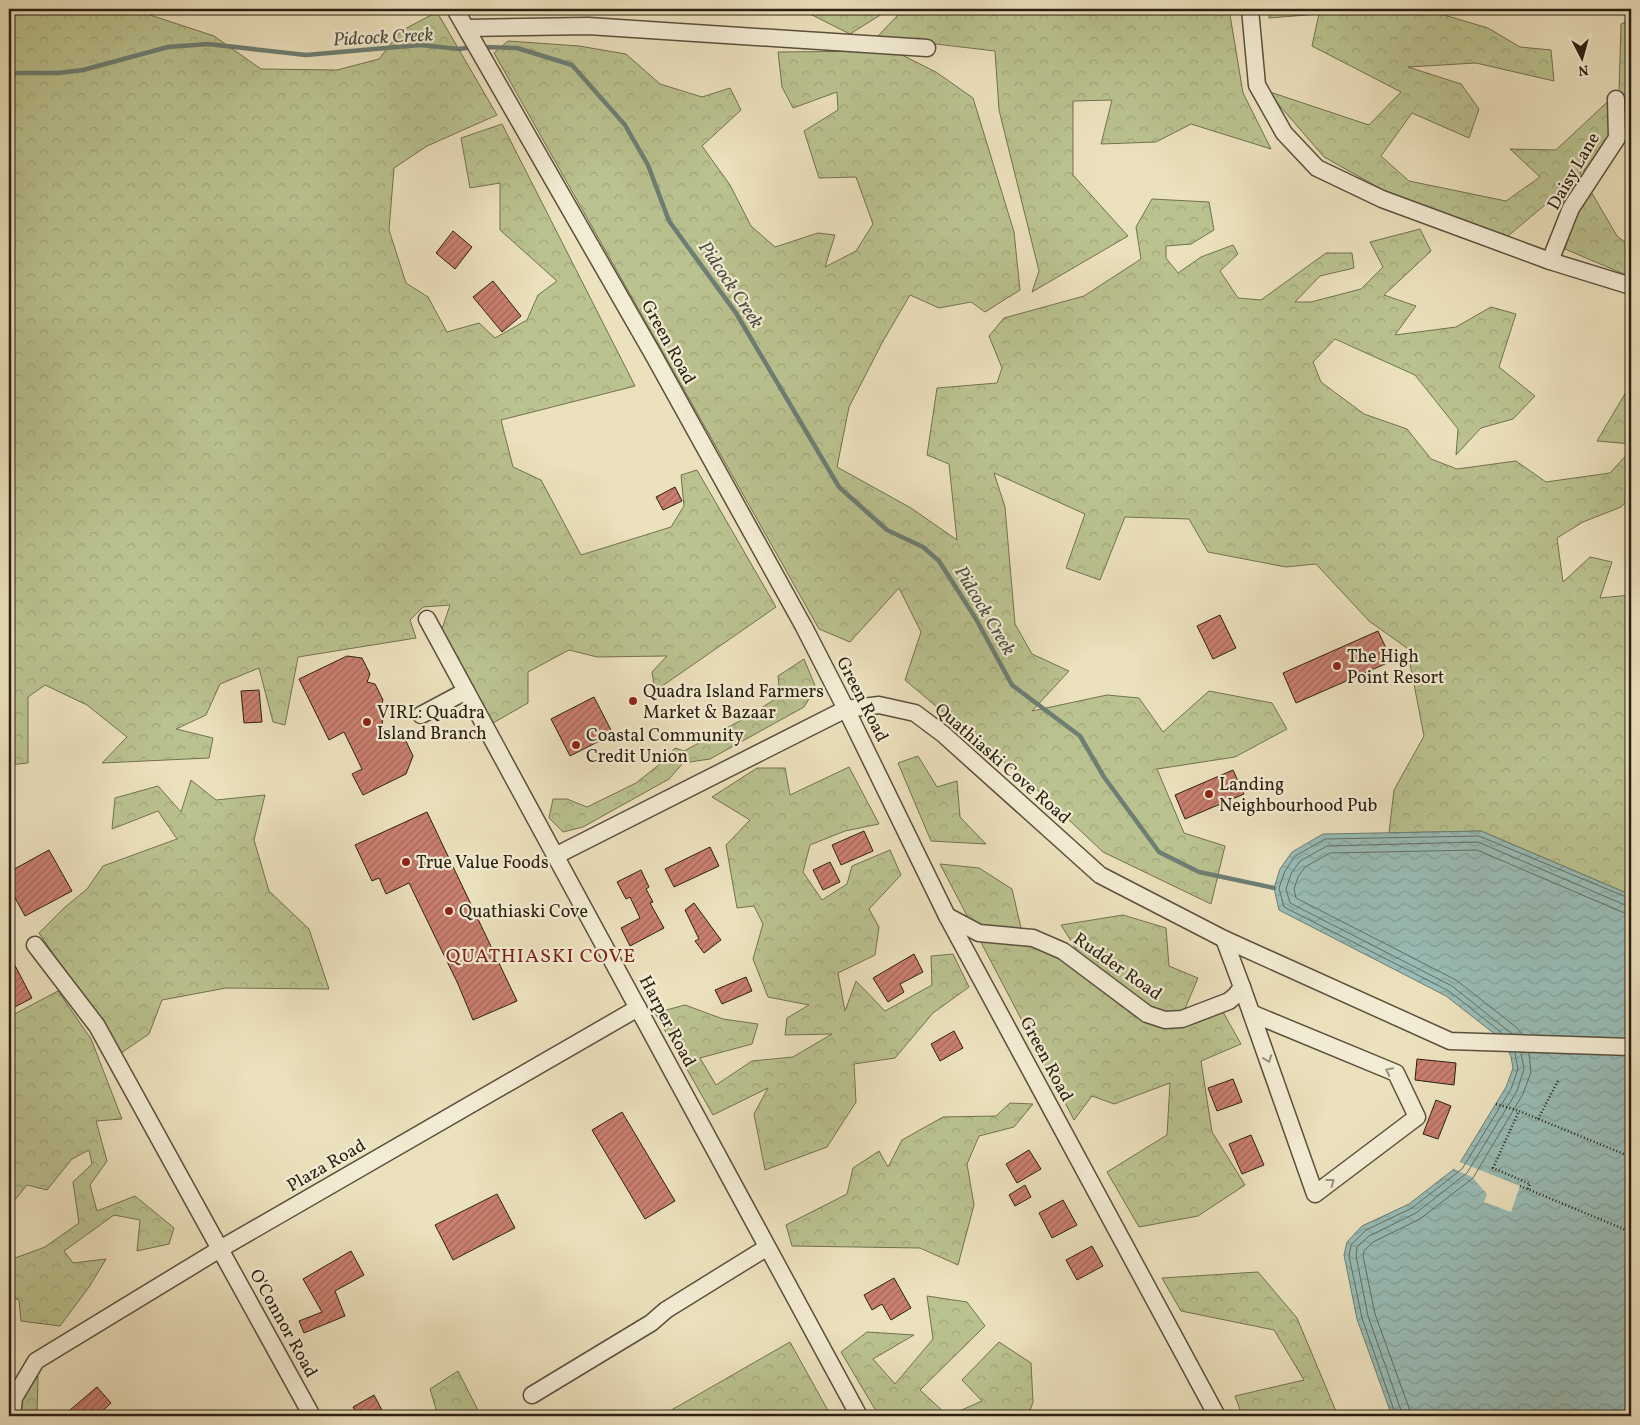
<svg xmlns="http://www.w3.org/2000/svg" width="1640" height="1425" font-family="Vollkorn,serif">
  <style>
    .forest { fill: url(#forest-crowns); stroke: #727150 }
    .water { fill: url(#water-waves); stroke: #6d7e74 }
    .pier { fill: #ece1bd }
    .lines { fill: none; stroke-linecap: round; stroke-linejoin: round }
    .shore { stroke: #626e64; stroke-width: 1 }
    .stream { stroke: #6d7e74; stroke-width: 4.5 }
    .building { fill: url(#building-hatch); stroke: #2b2012 }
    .minor-casing { stroke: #5b503d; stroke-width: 19 }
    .path { stroke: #2b2012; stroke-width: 2.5; stroke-dasharray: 1 2.5; stroke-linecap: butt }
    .minor { stroke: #f3ecd4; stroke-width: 16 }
    .oneway { stroke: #99907d }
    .poi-dot { fill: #8f2418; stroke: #f3ecd4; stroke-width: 2 }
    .labels { text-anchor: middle; stroke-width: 4.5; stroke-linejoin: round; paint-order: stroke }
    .street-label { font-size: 18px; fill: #2b2012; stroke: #f3ecd4 }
    .poi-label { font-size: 18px; fill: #2b2012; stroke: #f3ecd4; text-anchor: start }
    .water-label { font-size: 19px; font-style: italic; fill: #4c4f43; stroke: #f3ecd4 }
    .quarter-label { font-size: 20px; letter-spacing: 1px; fill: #7a1f14; stroke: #f3ecd4 }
  </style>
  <defs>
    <pattern id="forest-crowns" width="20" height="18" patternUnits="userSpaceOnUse" patternTransform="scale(1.25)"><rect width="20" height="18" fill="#bac28f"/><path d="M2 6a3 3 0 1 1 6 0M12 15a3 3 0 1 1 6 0" fill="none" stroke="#a0a67a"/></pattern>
    <pattern id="water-waves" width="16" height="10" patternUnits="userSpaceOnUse" patternTransform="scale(1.25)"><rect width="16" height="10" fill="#99bcb6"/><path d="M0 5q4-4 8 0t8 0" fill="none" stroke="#84a19b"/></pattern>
    <pattern id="building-hatch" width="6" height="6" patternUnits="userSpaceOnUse" patternTransform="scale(1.25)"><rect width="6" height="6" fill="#ca7f6f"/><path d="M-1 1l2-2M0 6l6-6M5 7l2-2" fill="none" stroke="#a4685a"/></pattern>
  </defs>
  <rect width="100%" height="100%" fill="#ece1bd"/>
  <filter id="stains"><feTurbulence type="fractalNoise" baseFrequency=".004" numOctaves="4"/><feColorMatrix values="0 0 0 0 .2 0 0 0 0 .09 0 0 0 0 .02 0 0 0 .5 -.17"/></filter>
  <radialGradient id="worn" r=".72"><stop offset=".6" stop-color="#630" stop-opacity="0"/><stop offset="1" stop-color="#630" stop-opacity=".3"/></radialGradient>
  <g class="forest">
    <polygon points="9,9 146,9 144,13 214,36 261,69 337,70 379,59 401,31 437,12 497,115 427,146 394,168 389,230 406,283 428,297 447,332 479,323 495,338 527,320 538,295 557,281 500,230 500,183 470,188 461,138 502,124 635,386 501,420 513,467 541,480 581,555 671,527 684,506 681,475 697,470 776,607 655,691 652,672 667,656 597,657 569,650 528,672 528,703 493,723 442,629 450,605 423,607 410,620 416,638 298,657 285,725 273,722 259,668 220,684 206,715 176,729 213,738 209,758 102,763 127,737 87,705 45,685 28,697 28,763 9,765"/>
    <polygon points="811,9 890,9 850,34 808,13"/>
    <polygon points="948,9 1229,9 1243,93 1271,149 1191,124 1156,142 1101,144 1112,100 1073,101 1073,175 1128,236 1032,292 1039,271 999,110 995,51 877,37 898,15 946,14"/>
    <polygon points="1269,9 1424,9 1488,28 1520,47 1551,50 1554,81 1476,63 1408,67 1461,84 1479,109 1469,138 1412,113 1381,156 1409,181 1506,201 1540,177 1510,149 1556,150 1619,91 1621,24 1631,20 1631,133 1580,173 1617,236 1631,247 1631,277 1565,249 1575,215 1558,194 1508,236 1383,190 1324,157 1267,91 1369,125 1401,92 1312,46 1319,14 1269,18"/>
    <polygon points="508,41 579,46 626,54 660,84 702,97 730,88 741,110 702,146 730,185 751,226 775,247 818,233 835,235 825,267 856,251 873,224 856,177 819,178 804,131 838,110 837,92 793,108 782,87 778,52 894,51 936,72 973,98 1014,232 1020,290 985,312 971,302 939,308 910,295 882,343 849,407 837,467 911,508 957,540 949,464 927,455 937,388 997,383 1002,368 989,336 1004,318 1084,296 1141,259 1136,227 1152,199 1209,202 1214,230 1191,244 1166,246 1166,258 1178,273 1201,257 1233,245 1238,254 1220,271 1238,298 1261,300 1326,253 1352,253 1354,268 1320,276 1295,302 1311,302 1361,289 1383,267 1370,242 1420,229 1431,251 1384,295 1416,306 1395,335 1456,327 1491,307 1516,314 1499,367 1535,396 1513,419 1481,428 1456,455 1458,429 1415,375 1335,339 1313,362 1321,382 1364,414 1407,429 1431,459 1457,469 1516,461 1546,482 1610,473 1631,450 1631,496 1621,507 1583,522 1557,538 1563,582 1590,557 1612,562 1600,598 1631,595 1631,895 1481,831 1389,833 1394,790 1424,736 1407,648 1369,621 1316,564 1286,567 1208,552 1189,519 1125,517 1100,580 1066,568 1085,514 994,473 1005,507 1015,624 1032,654 1069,671 1032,711 1107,695 1139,698 1163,732 1209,691 1272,703 1287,729 1235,757 1157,769 1184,833 1225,846 1211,904 1103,852 1032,785 957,724 905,680 921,632 899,588 850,642 819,629 494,53"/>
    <polygon points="1631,391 1631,444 1597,441 1626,392"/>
    <polygon points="804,659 816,688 804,707 710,759 683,763 669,779 583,827 563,832 549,818 553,799 567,799 587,807 636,783 660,764 675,748 684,751 747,717 780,696 778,676"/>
    <polygon points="918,756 937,787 957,781 960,817 986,844 931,841 898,763"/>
    <polygon points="849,767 879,824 845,831 810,845 803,872 822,900 847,884 852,866 890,850 901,875 869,909 879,927 875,955 838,973 845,1011 856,981 885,1011 932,985 931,956 953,954 969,987 933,1013 895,1058 854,1064 856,1102 827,1147 765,1170 754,1114 768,1088 713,1115 655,1013 685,1005 723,1019 758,1024 752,1044 700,1058 716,1085 752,1061 793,1057 832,1034 785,1035 787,1018 809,1005 768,997 753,959 763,924 754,906 737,908 726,845 750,820 712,797 757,768 785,768 790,795"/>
    <polygon points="191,780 216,800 265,795 254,840 269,891 309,929 329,989 226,988 162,1000 149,1034 121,1053 39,933 64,908 87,889 103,866 177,839 158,811 112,829 115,798 158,786 181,812"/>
    <polygon points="940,864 979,868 1012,889 1024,941 1078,952 1061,925 1123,915 1166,928 1169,966 1198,978 1184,1011 1223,1012 1241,1044 1201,1061 1212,1132 1245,1185 1198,1216 1139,1227 1107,1172 1167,1135 1170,1083 1114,1104 1092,1096 1074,1120"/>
    <polygon points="58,991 91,1039 122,1119 96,1121 107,1161 90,1185 97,1211 135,1196 174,1228 169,1244 137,1251 140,1220 114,1215 64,1251 73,1263 106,1259 89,1287 60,1326 21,1321 19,1300 9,1297 9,1264 15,1258 45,1247 79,1223 73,1182 92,1164 89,1150 72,1159 47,1190 27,1185 9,1207 9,1017"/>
    <polygon points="1010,1103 1033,1104 1014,1127 979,1136 967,1164 974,1205 958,1265 920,1248 792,1246 786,1225 847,1194 853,1168 879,1151 888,1167 902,1140 943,1117 996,1116"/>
    <polygon points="1258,1272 1297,1318 1338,1416 1245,1416 1242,1415 1235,1396 1304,1380 1274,1330 1181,1311 1162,1278"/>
    <polygon points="927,1296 967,1302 985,1326 920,1390 948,1416 982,1401 962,1380 999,1342 1031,1363 1033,1402 1028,1416 879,1416 841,1352 867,1332 914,1335 873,1359 895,1384 933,1339"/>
    <polygon points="790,1342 831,1416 661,1416"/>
    <polygon points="458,1371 481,1416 438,1416 430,1389"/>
    <polygon points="38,1376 37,1416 17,1416 19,1400"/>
  </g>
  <polygon class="water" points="1481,831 1631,895 1631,1416 1392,1416 1357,1319 1344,1255 1347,1242 1362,1226 1409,1204 1458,1166 1506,1087 1513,1068 1511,1057 1505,1042 1446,996 1279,910 1274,888 1280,869 1292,852 1323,834"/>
  <polygon class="pier" points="1460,1162 1520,1186 1511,1212 1484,1202 1487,1194 1472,1177 1454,1169"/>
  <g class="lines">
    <g class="shore">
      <polyline points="1502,1033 1449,991 1284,907 1279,888 1285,871 1295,856 1325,839 1479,836 1631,899"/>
      <polyline points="1512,1034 1452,986 1290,903 1286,889 1291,874 1300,861 1327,846 1478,842 1625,905 1631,906"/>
      <polyline points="1522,1034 1516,1027 1456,980 1296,898 1294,889 1298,877 1305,867 1330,853 1477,850 1622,912 1631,913"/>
      <polyline points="1396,1416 1362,1318 1349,1256 1351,1245 1366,1230 1412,1208 1462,1169 1511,1089 1518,1069 1515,1053"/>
      <polyline points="1403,1416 1368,1316 1356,1256 1357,1247 1369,1236 1416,1213 1467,1173 1517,1091 1524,1069 1521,1053"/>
      <polyline points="1410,1416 1409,1408 1375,1314 1363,1256 1364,1251 1373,1242 1420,1219 1473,1178 1523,1094 1531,1072 1529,1053"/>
    </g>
    <g class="stream">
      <polyline points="480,47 517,48 572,65 625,125 648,165 669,221 736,313 839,487 887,530 923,547 939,561 976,619 1012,685 1080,736 1104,777 1159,852 1199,872 1274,888"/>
      <polyline points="9,73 58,73 83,70 168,47 208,44 306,55 420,45 459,49 473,47"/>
    </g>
  </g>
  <g class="building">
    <polygon points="453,231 472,247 455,269 436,253"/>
    <polygon points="493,281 521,316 502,332 473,297"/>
    <polygon points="675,487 682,501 663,510 656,497"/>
    <polygon points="1220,615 1236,648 1213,659 1197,626"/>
    <polygon points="1378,631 1392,661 1296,703 1283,673"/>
    <polygon points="347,656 362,658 370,674 367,682 375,684 383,700 380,709 383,717 382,725 386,734 405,739 413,756 406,774 363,795 352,774 362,769 344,732 329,740 299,679"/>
    <polygon points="259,690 262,722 244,723 241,691"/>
    <polygon points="594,697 613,734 570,756 551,719"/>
    <polygon points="1233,770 1244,794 1185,819 1175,795"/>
    <polygon points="427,812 517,1001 473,1020 458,984 409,883 386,894 379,878 372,881 355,845"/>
    <polygon points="864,831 873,851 841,865 832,845"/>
    <polygon points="710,847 719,866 674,887 665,869"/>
    <polygon points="49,850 72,891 25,916 9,887 9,872"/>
    <polygon points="830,862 840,882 823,890 813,870"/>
    <polygon points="641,870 649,887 646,889 653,902 650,903 664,928 630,946 621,928 640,918 630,897 626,899 617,882"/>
    <polygon points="694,903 721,940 704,953 695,941 699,939 685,910"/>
    <polygon points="9,954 32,998 9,1010"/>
    <polygon points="914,954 923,972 900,984 904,992 888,1002 873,978"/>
    <polygon points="746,977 752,991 722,1004 715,990"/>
    <polygon points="954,1031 963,1048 940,1061 931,1044"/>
    <polygon points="1417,1059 1456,1063 1454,1085 1415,1080"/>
    <polygon points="1233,1079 1242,1102 1217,1111 1208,1088"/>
    <polygon points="1436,1100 1451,1106 1438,1139 1423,1134"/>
    <polygon points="622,1112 675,1201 645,1219 592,1130"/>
    <polygon points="1251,1135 1264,1165 1242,1174 1229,1144"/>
    <polygon points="1029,1150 1041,1169 1017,1183 1006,1164"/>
    <polygon points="1025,1185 1031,1197 1015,1206 1009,1195"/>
    <polygon points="497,1194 515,1228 453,1260 435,1225"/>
    <polygon points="1063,1200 1077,1225 1052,1238 1039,1213"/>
    <polygon points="1092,1246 1103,1266 1077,1280 1066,1260"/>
    <polygon points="351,1251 364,1275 335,1291 345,1316 304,1333 299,1321 322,1312 303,1279"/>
    <polygon points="894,1278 911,1308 891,1320 882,1304 872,1310 864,1295"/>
    <polygon points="97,1387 111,1403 97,1416 63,1416"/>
    <polygon points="374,1395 385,1416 358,1416 353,1407"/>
  </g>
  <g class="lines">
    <defs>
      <g id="minor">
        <polyline points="455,9 654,356 804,627 846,709 947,916 1217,1416"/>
        <polyline points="1250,9 1257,85 1284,133 1317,168 1382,199 1550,261 1631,286"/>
        <polyline points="466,28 588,26 927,48"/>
        <polyline points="1550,261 1571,208 1617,138 1616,99"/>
        <polyline points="427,619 859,1416"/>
        <polyline points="421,715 466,691"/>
        <polyline points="555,856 846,709 879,705 915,713 943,734 1100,875 1224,939 1450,1041 1631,1047"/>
        <polyline points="947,916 979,933 1033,938 1063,951 1147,1014 1165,1020 1182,1019 1229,1001 1236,995 1242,987 1224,939"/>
        <polyline points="35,945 97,1026 312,1416"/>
        <polyline points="1242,987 1315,1194 1417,1117 1396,1073 1251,1013"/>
        <polyline points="532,1395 651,1323 666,1310 766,1248"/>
        <polyline points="12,1416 14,1398 36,1361 220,1249 638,1008"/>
      </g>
    </defs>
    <use href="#minor" class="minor-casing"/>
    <g class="path">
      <polyline points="1496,1104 1519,1111"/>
      <polyline points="1538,1119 1559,1079"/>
      <polyline points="1520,1186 1631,1232"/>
      <polyline points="1528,1189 1530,1184 1493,1168 1519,1111 1631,1157"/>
    </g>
    <use href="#minor" class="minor"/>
  </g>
  <defs><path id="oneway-chevron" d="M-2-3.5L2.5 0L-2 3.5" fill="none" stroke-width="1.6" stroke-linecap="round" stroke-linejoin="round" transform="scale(1.25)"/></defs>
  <g class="oneway">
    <use href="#oneway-chevron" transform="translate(1268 1059) rotate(70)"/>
    <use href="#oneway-chevron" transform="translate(1389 1071) rotate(-154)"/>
    <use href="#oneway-chevron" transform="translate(1331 1182) rotate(-37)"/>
  </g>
  <g class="poi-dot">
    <circle cx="1337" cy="666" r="5"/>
    <circle cx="633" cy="701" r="5"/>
    <circle cx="367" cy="722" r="5"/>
    <circle cx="576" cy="745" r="5"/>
    <circle cx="1209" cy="794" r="5"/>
    <circle cx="406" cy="862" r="5"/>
    <circle cx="449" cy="911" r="5"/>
  </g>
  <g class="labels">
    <g class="street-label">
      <text transform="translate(1573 171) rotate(-60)" y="6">Daisy Lane</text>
      <text transform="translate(669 342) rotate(61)" y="6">Green Road</text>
      <text transform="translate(863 699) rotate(63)" y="6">Green Road</text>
      <text transform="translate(1003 763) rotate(41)" y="6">Quathiaski Cove Road</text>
      <text transform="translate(1118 966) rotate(35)" y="6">Rudder Road</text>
      <text transform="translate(668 1021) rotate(62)" y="6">Harper Road</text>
      <text transform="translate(1047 1059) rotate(62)" y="6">Green Road</text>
      <text transform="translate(326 1165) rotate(-30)" y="6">Plaza Road</text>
      <text transform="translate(284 1323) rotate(61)" y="6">O'Connor Road</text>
    </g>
    <g class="poi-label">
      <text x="1347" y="662">The High<tspan x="1347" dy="21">Point Resort</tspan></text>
      <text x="643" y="697">Quadra Island Farmers<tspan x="643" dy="21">Market &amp; Bazaar</tspan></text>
      <text x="377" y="718">VIRL: Quadra<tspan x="377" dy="21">Island Branch</tspan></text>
      <text x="586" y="741">Coastal Community<tspan x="586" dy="21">Credit Union</tspan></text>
      <text x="1219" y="790">Landing<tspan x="1219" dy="21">Neighbourhood Pub</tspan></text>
      <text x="416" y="868">True Value Foods</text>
      <text x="459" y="917">Quathiaski Cove</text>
    </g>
    <g class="water-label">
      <text transform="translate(383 36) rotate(-3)" y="7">Pidcock Creek</text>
      <text transform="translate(732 284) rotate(56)" y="7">Pidcock Creek</text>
      <text transform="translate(986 610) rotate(59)" y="7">Pidcock Creek</text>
    </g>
    <g class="quarter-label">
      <text x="541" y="962">QUATHIASKI COVE</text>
    </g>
  </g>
  <rect width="1640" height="1425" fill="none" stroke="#ece1bd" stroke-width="30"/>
  <rect x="10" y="10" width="1620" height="1405" fill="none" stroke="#2b2012" stroke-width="2.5"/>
  <rect x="15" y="15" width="1610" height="1395" fill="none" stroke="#2b2012"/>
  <g transform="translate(1582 58) rotate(174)" stroke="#f3ecd4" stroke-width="4" paint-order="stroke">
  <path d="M0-4L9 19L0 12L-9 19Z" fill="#2b2012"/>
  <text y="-8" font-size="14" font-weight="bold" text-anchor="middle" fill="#2b2012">N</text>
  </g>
  <rect width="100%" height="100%" filter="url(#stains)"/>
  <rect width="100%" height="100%" fill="url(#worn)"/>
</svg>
